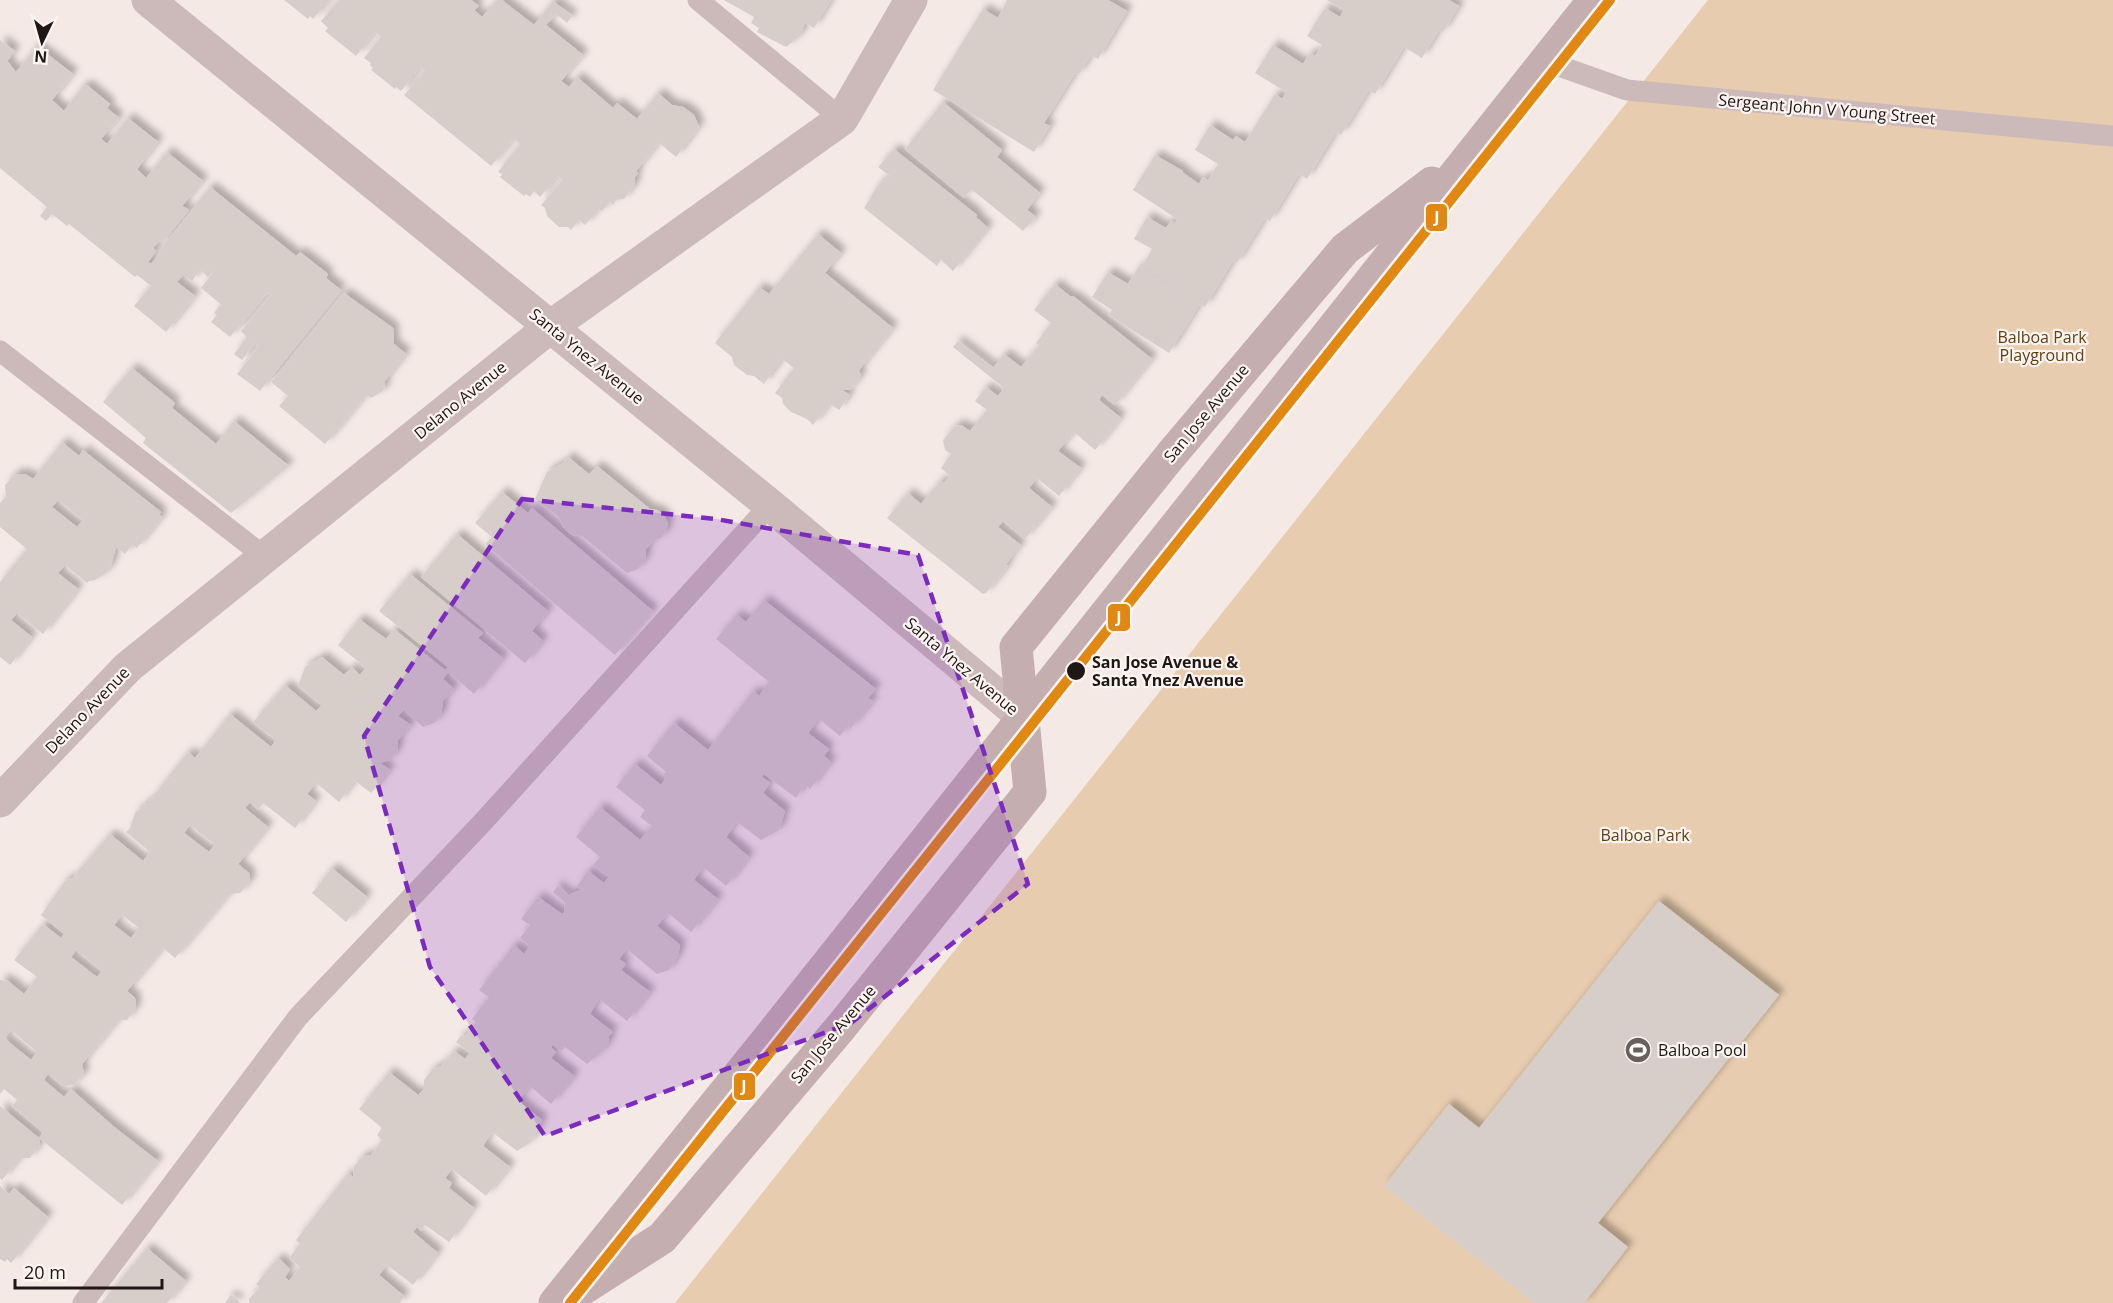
<svg xmlns="http://www.w3.org/2000/svg" width="2113" height="1303" font-family="'Open Sans',sans-serif">
  <style>
    .green { fill: #e7ccaf }
    .building { fill: #d7ceca; fill-rule: evenodd; filter: url(#shadow) }
    .lines { fill: none; stroke-linecap: round; stroke-linejoin: round }
    .service { stroke: #ccb9ba; stroke-width: 21 }
    .minor { stroke: #ccb9ba; stroke-width: 33 }
    .secondary { stroke: #c5aeb0; stroke-width: 33 }
    .rail-1-casing { stroke: #fef5f3; stroke-width: 15 }
    .rail-1 { stroke: #e18813; stroke-width: 10 }
    .marked { fill: #7b2cbf; fill-opacity: 0.2; stroke: #7b2cbf; stroke-width: 4.5; stroke-dasharray: 12 8; stroke-linejoin: round }
    .stop-dot { fill: #1e1715; stroke: #fef5f3; stroke-width: 2 }
    .labels { text-anchor: middle; stroke-width: 4.5; stroke-linejoin: round; paint-order: stroke }
    .street-label { font-size: 16px; fill: #1e1715; stroke: #fef5f3 }
    .park-label { font-size: 16px; fill: #614110; stroke: #fef5f3 }
    .stop-label { font-size: 16px; font-weight: bold; fill: #1e1715; stroke: #fef5f3; text-anchor: start }
    .poi-label { font-size: 16px; fill: #1e1715; stroke: #fef5f3; text-anchor: start }
    .line-badge { stroke: #fef5f3; stroke-width: 2 }
    .badge-label { font-size: 16px; text-anchor: middle; font-weight: bold; fill: #fff }
  </style>
  <defs>
    <filter id="shadow"><feDropShadow dx="5.5" dy="-5.5" stdDeviation="3" flood-color="#0004"/></filter>
  </defs>
  <rect width="100%" height="100%" fill="#f5e9e6"/>
  <polygon class="green" points="1708,0 2113,0 2113,1303 675,1303"/>
  <g class="building">
    <polygon points="284,0 329,0 313,19 310,16 308,19"/>
    <polygon points="339,0 471,0 479,6 474,10 482,17 497,0 502,0 534,25 553,1 572,16 567,23 556,14 546,25 583,55 561,81 569,87 577,77 613,108 617,103 637,119 658,93 672,105 683,107 694,115 699,127 676,157 659,143 636,171 638,173 635,177 635,185 624,199 616,200 613,205 610,201 602,211 599,209 585,225 579,220 571,230 568,227 559,227 547,216 545,208 541,205 563,180 558,176 540,197 534,191 530,197 526,194 524,196 500,177 502,174 498,172 520,144 514,139 491,166 404,95 425,71 420,67 401,91 396,87 395,89 371,70 373,68 370,65 371,63 364,58 381,37 375,32 356,56 325,31 328,28 321,21"/>
    <polygon points="724,0 831,0 814,28 805,23 800,36 786,47 757,32 759,28 751,23 754,17"/>
    <polygon points="1007,0 1108,0 1127,11 1098,59 1091,55 1079,74 1075,73 1044,123 1050,126 1034,152 933,90 983,9 998,18"/>
    <polygon points="1327,0 1449,0 1459,6 1443,32 1439,30 1422,58 1404,47 1375,94 1369,90 1341,135 1336,132 1307,179 1299,174 1270,221 1265,218 1237,263 1233,261 1205,307 1142,267 1152,249 1134,239 1147,217 1166,228 1171,221 1175,223 1177,219 1133,190 1155,155 1183,171 1182,172 1199,184 1203,177 1208,180 1218,164 1195,150 1210,125 1233,140 1236,136 1245,142 1275,94 1282,99 1286,92 1255,73 1273,45 1303,64 1310,53 1315,56 1322,45 1307,36 1325,8 1340,17 1344,10"/>
    <polygon points="0,40 15,51 7,61 16,72 37,46 73,74 52,100 64,111 82,87 87,85 110,104 107,108 119,118 101,139 107,144 128,118 158,142 137,169 146,178 167,152 203,181 182,206 189,210 163,242 160,240 153,248 156,251 148,262 151,264 159,254 158,252 210,187 296,256 300,252 328,274 326,278 341,290 260,391 237,374 259,346 255,343 242,360 234,354 247,337 241,331 271,295 267,293 230,337 211,322 217,315 214,313 220,305 223,306 201,288 216,269 208,277 200,270 192,281 183,275 177,282 195,296 166,332 134,306 151,286 137,275 135,277 69,224 67,226 52,214 46,221 40,216 47,207 0,168"/>
    <polygon points="943,102 1002,150 997,157 1040,193 1027,210 1036,217 1023,231 971,189 964,198 905,149"/>
    <polygon points="894,149 977,215 976,217 988,228 953,271 941,260 937,266 864,208 878,185 890,176 878,167"/>
    <polygon points="818,234 841,253 825,273 893,328 859,370 861,377 850,390 842,390 850,395 839,410 830,404 813,425 807,419 791,412 783,404 782,398 775,393 794,368 782,359 764,384 754,376 747,375 734,365 732,357 715,343 759,287 769,294"/>
    <polygon points="1139,266 1200,304 1169,353 1108,315 1112,310 1092,297 1108,272 1128,284"/>
    <polygon points="1055,284 1071,297 1073,296 1152,359 1115,405 1102,395 1099,400 1121,418 1095,450 1074,432 1058,451 1081,468 1059,496 1037,478 1029,488 1052,507 1025,539 1003,521 998,527 1021,545 1006,564 1008,566 986,593 983,594 887,518 908,493 921,504 940,481 944,483 950,476 941,468 951,454 945,450 943,440 955,426 961,425 970,431 987,410 975,401 986,387 998,396 1004,388 953,347 958,341 993,368 1004,354 1021,367 1039,345 1036,343 1051,323 1034,310"/>
    <polygon points="344,293 393,328 394,344 406,354 384,382 385,387 383,391 371,398 367,394 325,444 279,406 288,396 271,382"/>
    <polygon points="132,368 175,403 172,408 216,444 234,421 289,466 231,513 143,443 146,438 103,402"/>
    <path d="M62 442 79 456 83 450 161 512 159 515 162 517 137 548 132 545 125 554 116 547 111 566 105 574 95 580 89 581 87 583 65 565 58 573 78 589 43 634 17 613 11 620 32 637 10 665 0 657V582L27 549 0 527V503L6 496 5 485 15 474H25L33 479ZM58 500 83 520 77 527 52 507Z"/>
    <polygon points="568,457 589,474 597,466 650,509 657,510 664,515 668,523 666,531 661,538 654,540 646,549 645,560 638,569 627,573 582,536 572,535 563,527 559,517 535,499 547,472 563,463"/>
    <polygon points="502,492 528,513 532,508 653,611 615,655 485,544 492,537 475,523"/>
    <polygon points="457,534 548,611 532,631 543,641 525,663 421,577"/>
    <path d="M410 574 483 633 478 638 503 658 474 694 448 672 443 679 454 689 443 701 441 715 434 723 423 727 404 710 398 716 411 725 398 740 397 752 390 760 380 763 390 770 371 793 355 781 339 802 316 783 307 794 316 801 295 828 263 803 258 810 250 802 245 808 268 827 238 864 249 873 250 882 240 893 229 894 175 958 163 948 127 991 135 998 136 1008 127 1020H118L82 1064 84 1074 74 1085 63 1086 48 1074 44 1080 64 1097 71 1089 113 1126 158 1161 122 1205 39 1138 43 1132 12 1106 17 1100 4 1089 0 1094V980L8 981 24 994 37 977 14 960 43 924 61 938 64 934 41 915 65 881 75 877 74 876 110 834 143 861 150 852 126 832 130 828 135 813 155 796 154 795 188 752 195 758 230 714 271 747 276 740 253 722 285 685 316 711 322 705 298 686 305 667 322 657 344 675 352 667 360 675 366 668 338 645 359 619 386 639 394 629 445 670 448 667 379 611ZM190 825 215 845 209 852 184 833ZM122 915 139 928 131 938 114 925ZM76 950 102 971 97 977 71 957ZM11 1030 37 1052 31 1060 4 1038Z"/>
    <polygon points="764,600 876,689 868,698 873,701 850,729 848,726 840,736 819,719 808,733 829,749 824,756 831,762 810,789 805,785 796,798 764,774 762,777 770,783 763,793 785,811 779,830 761,840 737,822 726,837 749,857 726,886 703,867 694,880 718,899 691,932 668,913 657,926 680,945 678,956 669,970 657,974 627,949 619,959 626,964 621,970 650,992 627,1021 599,999 590,1014 613,1032 609,1036 609,1042 603,1051 587,1064 565,1047 561,1051 553,1045 551,1047 556,1052 551,1058 574,1076 551,1104 530,1086 518,1101 542,1120 533,1139 528,1144 517,1151 492,1132 483,1146 510,1167 486,1196 452,1169 445,1178 452,1183 449,1188 474,1208 449,1242 425,1225 421,1231 417,1227 413,1232 438,1253 413,1285 387,1265 379,1275 404,1296 400,1303 249,1303 249,1299 260,1287 256,1284 278,1258 290,1269 285,1277 289,1281 300,1267 289,1258 300,1244 296,1240 348,1173 353,1177 354,1166 362,1157 371,1155 382,1140 377,1135 382,1128 359,1109 389,1072 418,1095 424,1089 424,1080 432,1070 441,1066 454,1051 465,1059 470,1053 456,1042 462,1035 465,1037 476,1022 472,1019 489,997 479,990 514,945 524,954 530,946 520,938 530,925 521,919 538,897 562,914 564,912 565,903 553,892 558,886 569,896 572,893 581,890 577,886 588,871 604,883 609,877 593,865 600,857 576,837 600,807 640,840 652,826 640,817 645,810 616,787 635,764 661,785 666,778 663,775 666,772 647,756 674,723 708,750 753,691 759,696 769,682 716,639 737,615 746,622"/>
    <polygon points="332,868 367,897 346,922 312,893"/>
    <polygon points="1659,901 1779,995 1598,1223 1628,1247 1584,1303 1534,1303 1384,1186 1449,1104 1479,1128"/>
    <polygon points="0,1106 39,1138 40,1145 30,1158 20,1158 2,1180 0,1178"/>
    <polygon points="0,1186 9,1194 14,1188 48,1217 11,1263 7,1259 5,1262 0,1259"/>
    <polygon points="147,1248 186,1281 167,1303 101,1303"/>
    <polygon points="231,1295 241,1303 225,1303"/>
  </g>
  <g class="lines">
    <g class="service">
      <polyline points="698,0 842,119"/>
      <polyline points="1545,61 1627,90 2113,136"/>
      <polyline points="0,351 265,557"/>
      <polyline points="83,1303 298,1017 482,823 770,505"/>
    </g>
    <g class="minor">
      <polyline points="148,0 770,505 1023,717"/>
      <polyline points="0,801 128,667 550,327 842,119 911,0"/>
    </g>
    <g class="secondary">
      <polyline points="573,1295 662,1238 841,1027 1030,792 1016,647 1171,455 1345,249 1432,183"/>
      <polyline points="555,1303 772,1034 1594,0"/>
    </g>
    <defs>
      <path id="rail-1" d="M570 1303C920 871 1263 434 1610 0"/>
    </defs>
    <use href="#rail-1" class="rail-1-casing"/>
    <use href="#rail-1" class="rail-1"/>
  </g>
  <path class="marked" d="M522 499 716 519 918 555 1028 884 851 1023 545 1136 430 967 364 736Z"/>
  <defs>
    <symbol id="stadium-disc" viewBox="-11 -11 22 22"><circle r="9.5" fill="#69605e" stroke="#fef5f3"/><path d="M0-5a6.5 5 0 1 0 0 10a6.5 5 0 1 0 0-10ZM-3.5-1.8h7v3.6h-7Z" fill="#fff"/></symbol>
  </defs>
  <g fill-rule="evenodd">
    <use href="#stadium-disc" x="1623" y="1035" width="30" height="30"/>
  </g>
  <circle class="stop-dot" cx="1076" cy="671" r="10"/>
  <g class="labels">
    <g class="street-label">
      <text transform="translate(1827 109) rotate(5)" y="6">Sergeant John V Young Street</text>
      <text transform="translate(587 356) rotate(39)" y="6">Santa Ynez Avenue</text>
      <text transform="translate(460 400) rotate(-39)" y="6">Delano Avenue</text>
      <text transform="translate(1206 413) rotate(-50)" y="6">San Jose Avenue</text>
      <text transform="translate(962 666) rotate(40)" y="6">Santa Ynez Avenue</text>
      <text transform="translate(87 710) rotate(-46)" y="6">Delano Avenue</text>
      <text transform="translate(833 1034) rotate(-50)" y="6">San Jose Avenue</text>
    </g>
    <g class="park-label">
      <text x="2042" y="343">Balboa Park<tspan x="2042" dy="18">Playground</tspan></text>
      <text x="1645" y="841">Balboa Park</text>
    </g>
    <g class="stop-label">
      <text x="1092" y="668">San Jose Avenue &amp;<tspan x="1092" dy="18">Santa Ynez Avenue</tspan></text>
    </g>
    <g class="poi-label">
      <text x="1658" y="1056">Balboa Pool</text>
    </g>
  </g>
  <g class="line-badge">
    <rect x="1425" y="203" width="23" height="29" rx="6" fill="#e18813"/>
    <rect x="1107" y="603" width="24" height="29" rx="6" fill="#e18813"/>
    <rect x="733" y="1072" width="23" height="29" rx="6" fill="#e18813"/>
  </g>
  <g class="badge-label">
    <text x="1437" y="223">J</text>
    <text x="1119" y="623">J</text>
    <text x="744" y="1092">J</text>
  </g>
  <g transform="translate(42 42) rotate(185)" stroke="#fef5f3" stroke-width="4.5" paint-order="stroke">
  <path d="M0-4.5L10 22L0 15L-10 22Z" fill="#1e1715"/>
  <text y="-9" font-size="16" font-weight="bold" text-anchor="middle" fill="#1e1715">N</text>
  </g>
  <path d="M15 1279v9h147v-9" fill="none" stroke="#1e1715" stroke-width="3"/>
  <text x="24" y="1279" font-size="18" fill="#1e1715" stroke="#fef5f3" stroke-width="4.5" paint-order="stroke">20 m</text>
</svg>
